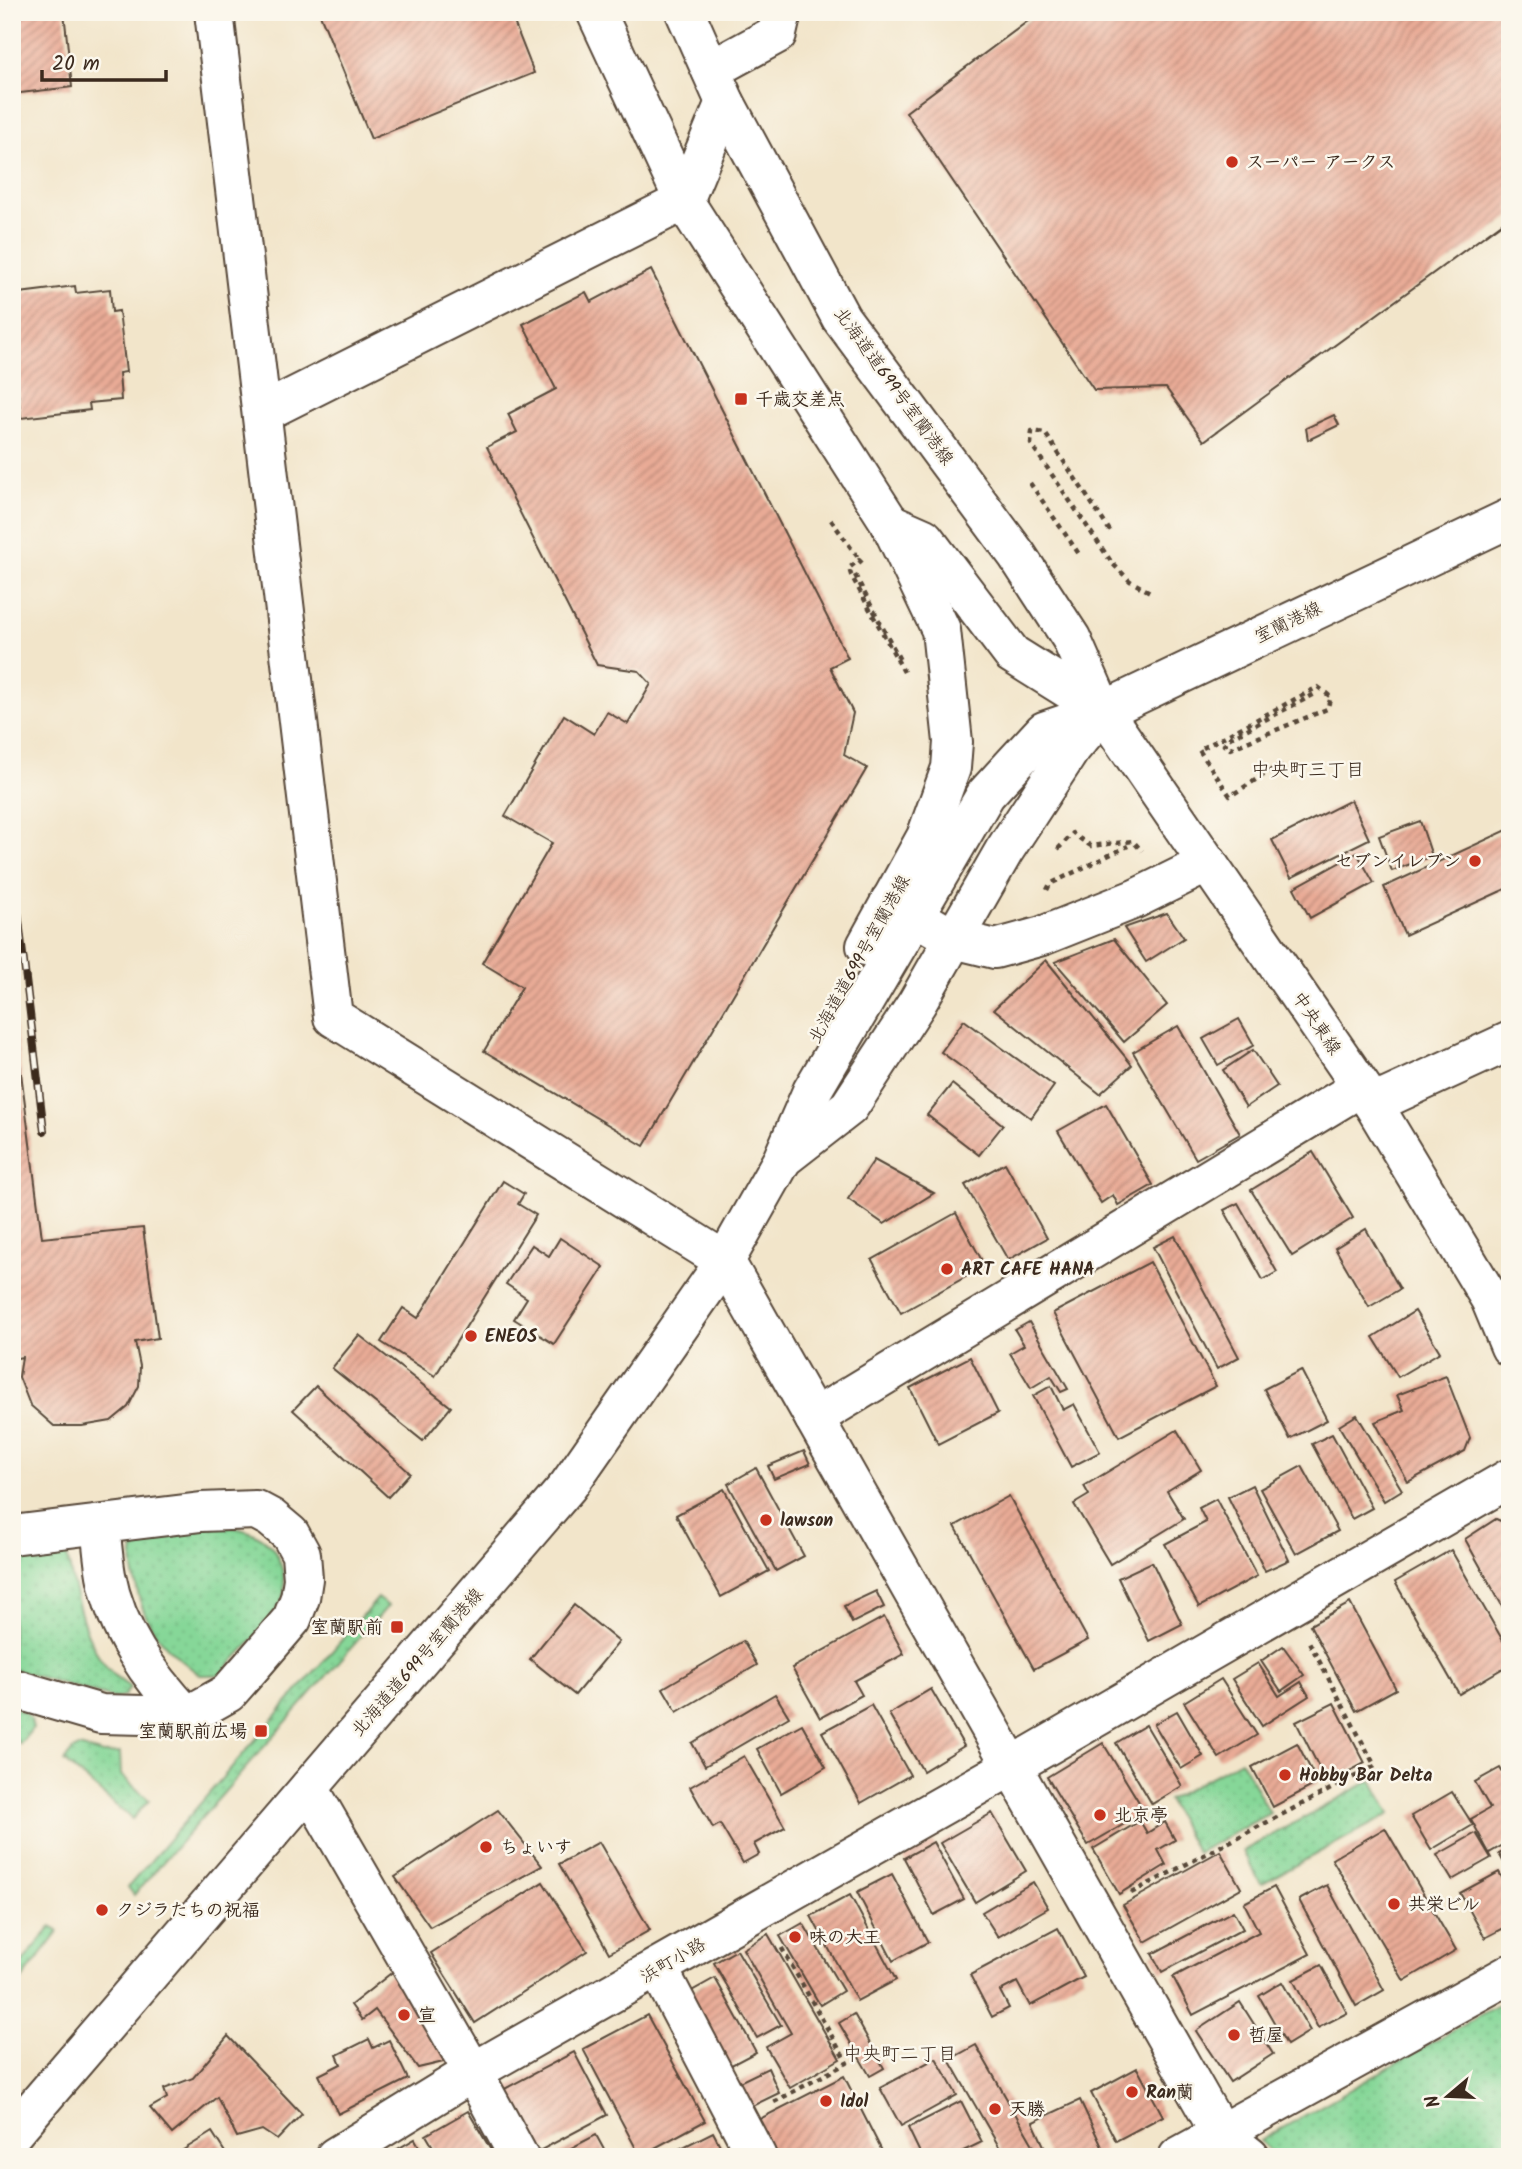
<svg xmlns="http://www.w3.org/2000/svg" width="1522" height="2169" font-family="Kalam,'Klee One',sans-serif">
  <style>
    .green { fill: url(#green-dots); stroke: #60805b; stroke-width: 2 }
    .building { fill: url(#building-hatch) }
    .lines { fill: none; stroke-linecap: round; stroke-linejoin: round }
    .minor-casing { stroke: #564638; stroke-width: 42 }
    .major-casing { stroke: #564638; stroke-width: 42 }
    .path { stroke: #564638; stroke-width: 4.5; stroke-dasharray: 5 5; stroke-linecap: butt }
    .minor { stroke: #fff; stroke-width: 38 }
    .major { stroke: #fff; stroke-width: 38 }
    .rail-casing { stroke: #3b2a1e; stroke-width: 8 }
    .rail { stroke: #fbf7ec; stroke-width: 5; stroke-dasharray: 16; stroke-linecap: butt }
    .poi-dot { fill: #c8321e; stroke: #fbf7ec; stroke-width: 2.5 }
    .labels { text-anchor: middle; stroke-width: 5; stroke-linejoin: round; paint-order: stroke }
    .poi-label { font-size: 18px; font-weight: bold; fill: #3b2a1e; stroke: #fbf7ec; text-anchor: start }
    .street-label { font-size: 18px; fill: #3b2a1e; stroke: #fbf7ec }
    .neighbourhood-label { font-size: 19px; fill: #3b2a1e; stroke: #fbf7ec }
  </style>
  <defs>
    <pattern id="green-dots" width="8" height="8" patternUnits="userSpaceOnUse" patternTransform="scale(1.75)"><rect width="8" height="8" fill="#86d798"/><path d="M2 2h.1M6 6h.1" fill="none" stroke="#75b983" stroke-width="1.8" stroke-linecap="round"/></pattern>
    <pattern id="building-hatch" width="6" height="6" patternUnits="userSpaceOnUse" patternTransform="scale(1.75)"><rect width="6" height="6" fill="#e9ab96"/><path d="M-1 1l2-2M0 6l6-6M5 7l2-2" fill="none" stroke="#be8b7a"/></pattern>
  </defs>
  <rect width="100%" height="100%" fill="#fbf7ec"/>
  <filter id="ink" filterUnits="userSpaceOnUse"><feTurbulence type="fractalNoise" baseFrequency=".0143" numOctaves="2"/><feDisplacementMap in="SourceGraphic" scale="14" xChannelSelector="R" yChannelSelector="G"/><feConvolveMatrix kernelMatrix="1 2 1 2 8 2 1 2 1" color-interpolation-filters="sRGB"/></filter>
  <filter id="wash" filterUnits="userSpaceOnUse"><feTurbulence type="fractalNoise" baseFrequency=".00686" numOctaves="4" result="noise"/><feDisplacementMap in="SourceGraphic" scale="28" xChannelSelector="R" yChannelSelector="G"/><feGaussianBlur stdDeviation="1.57" result="paint"/><feColorMatrix in="noise" values="0 0 0 0 0 0 0 0 0 0 0 0 0 0 0 0 0 1.4 0 .05"/><feComposite in="paint" operator="in"/></filter>
  <g filter="url(#wash)">
    <rect width="100%" height="100%" fill="#f2e5ca"/>
    <g class="green">
      <path d="M221 1525C245 1529 268 1534 278 1558 284 1572 287 1586 282 1600 273 1623 237 1656 220 1675H200C158 1644 141 1622 133 1569 132 1559 132 1546 141 1539 152 1531 205 1527 221 1525Z"/>
      <path d="M65 1546C76 1594 83 1660 130 1687L124 1696 113 1698 12 1669V1550Z"/>
      <polygon points="378,1598 388,1606 134,1895 128,1887"/>
      <path d="M12 1707C25 1711 31 1715 33 1728L20 1744 12 1737Z"/>
      <polygon points="79,1747 103,1754 120,1753 121,1775 149,1800 132,1819 64,1761 73,1750"/>
      <polygon points="1241,1760 1270,1813 1197,1853 1168,1800"/>
      <polygon points="1372,1780 1390,1814 1261,1884 1243,1851"/>
      <polygon points="52,1926 59,1931 20,1982 12,1975"/>
      <polygon points="1510,1998 1510,2157 1276,2157 1260,2141"/>
    </g>
    <g id="blocks">
      <g class="building">
        <polygon points="12,12 64,12 72,87 12,94"/>
        <polygon points="319,12 510,12 534,73 371,139"/>
        <polygon points="1040,12 1510,12 1510,217 1204,441 1166,388 1094,390 906,112"/>
        <polygon points="651,270 848,658 830,667 853,713 844,755 867,768 644,1146 484,1051 522,987 482,963 552,843 505,816 564,715 594,734 607,712 628,724 651,684 639,671 597,665 487,447 517,432 508,414 556,389 523,324 586,292 591,302"/>
        <polygon points="75,286 76,293 110,289 112,312 119,311 126,372 119,373 121,400 89,403 90,410 21,418 12,343 12,294"/>
        <polygon points="1334,415 1339,425 1308,440 1306,428"/>
        <polygon points="1351,800 1369,839 1291,878 1272,840"/>
        <polygon points="1420,821 1432,856 1392,871 1379,836"/>
        <polygon points="1507,830 1510,836 1510,887 1405,935 1384,887"/>
        <polygon points="1357,853 1374,883 1310,918 1294,888"/>
        <polygon points="1167,913 1184,938 1146,962 1124,928"/>
        <polygon points="1114,939 1167,1005 1124,1042 1055,962"/>
        <polygon points="1046,960 1132,1065 1100,1094 994,1009"/>
        <polygon points="12,1002 42,1238 143,1228 158,1338 135,1342 140,1366 139,1386 128,1407 111,1421 82,1426 54,1426 30,1405 19,1377 22,1357 12,1359"/>
        <polygon points="1239,1019 1254,1045 1218,1065 1203,1039"/>
        <polygon points="964,1020 1054,1086 1031,1118 941,1052"/>
        <polygon points="1178,1026 1240,1134 1196,1159 1133,1052"/>
        <polygon points="1253,1050 1277,1086 1246,1107 1223,1070"/>
        <polygon points="952,1084 1003,1125 979,1155 927,1115"/>
        <polygon points="1106,1104 1153,1185 1118,1205 1113,1195 1101,1203 1058,1131"/>
        <polygon points="1313,1152 1353,1218 1292,1256 1251,1190"/>
        <polygon points="874,1160 934,1193 884,1224 848,1199"/>
        <polygon points="1005,1163 1047,1238 1008,1260 965,1185"/>
        <polygon points="503,1181 524,1194 518,1204 536,1215 435,1376 381,1342 403,1308 418,1318"/>
        <polygon points="1238,1203 1277,1272 1263,1280 1224,1210"/>
        <polygon points="956,1213 985,1266 901,1313 872,1260"/>
        <polygon points="1366,1229 1400,1289 1369,1307 1335,1248"/>
        <polygon points="1175,1236 1239,1357 1217,1369 1153,1247"/>
        <polygon points="560,1238 604,1267 554,1344 514,1319 527,1298 506,1284 532,1245 549,1256"/>
        <polygon points="1150,1262 1216,1386 1119,1437 1053,1313"/>
        <polygon points="1415,1311 1440,1352 1398,1377 1373,1337"/>
        <polygon points="1029,1322 1068,1389 1061,1392 1051,1376 1031,1388 1010,1353 1024,1345 1015,1330"/>
        <polygon points="359,1335 451,1407 423,1441 332,1368"/>
        <polygon points="970,1357 998,1413 938,1444 910,1388"/>
        <polygon points="1301,1370 1327,1420 1290,1439 1264,1389"/>
        <polygon points="1446,1376 1470,1438 1465,1451 1408,1482 1375,1422 1404,1410 1397,1395"/>
        <polygon points="316,1386 410,1473 388,1497 293,1410"/>
        <polygon points="1051,1386 1063,1410 1074,1404 1100,1452 1071,1467 1033,1396"/>
        <polygon points="1357,1415 1402,1490 1384,1501 1339,1426"/>
        <polygon points="1177,1430 1201,1470 1167,1491 1184,1519 1110,1564 1074,1504 1089,1495 1084,1486"/>
        <polygon points="1332,1434 1372,1508 1352,1519 1312,1444"/>
        <polygon points="804,1451 810,1464 774,1479 768,1466"/>
        <polygon points="1302,1466 1338,1531 1296,1554 1260,1489"/>
        <polygon points="756,1468 804,1556 776,1571 728,1484"/>
        <polygon points="1252,1485 1289,1560 1265,1571 1228,1497"/>
        <polygon points="724,1489 769,1571 721,1597 676,1515"/>
        <polygon points="1009,1496 1088,1640 1034,1669 955,1526"/>
        <polygon points="1216,1499 1257,1576 1199,1607 1165,1544 1206,1522 1199,1508"/>
        <polygon points="1496,1519 1510,1525 1510,1620 1465,1539"/>
        <polygon points="1451,1550 1510,1653 1510,1664 1459,1694 1395,1582"/>
        <polygon points="1152,1562 1182,1624 1149,1641 1118,1578"/>
        <polygon points="876,1591 884,1607 852,1623 844,1606"/>
        <polygon points="1350,1603 1396,1689 1356,1711 1310,1625"/>
        <polygon points="574,1605 619,1642 575,1695 530,1659"/>
        <polygon points="884,1617 904,1654 854,1681 862,1695 820,1718 792,1668"/>
        <polygon points="743,1641 757,1665 677,1712 663,1688"/>
        <polygon points="1283,1646 1304,1675 1281,1691 1261,1661"/>
        <polygon points="1258,1663 1279,1696 1301,1682 1309,1696 1262,1726 1232,1679"/>
        <polygon points="1221,1679 1257,1735 1219,1758 1184,1702"/>
        <polygon points="931,1689 964,1746 923,1771 889,1714"/>
        <polygon points="775,1694 789,1717 705,1766 692,1743"/>
        <polygon points="1334,1703 1365,1763 1327,1783 1296,1722"/>
        <polygon points="871,1705 910,1775 861,1803 822,1732"/>
        <polygon points="1177,1711 1203,1756 1181,1769 1154,1724"/>
        <polygon points="802,1724 826,1767 781,1793 757,1749"/>
        <polygon points="1146,1725 1182,1786 1152,1804 1116,1743"/>
        <polygon points="1103,1743 1145,1812 1088,1845 1047,1777"/>
        <polygon points="1297,1743 1318,1783 1273,1807 1252,1767"/>
        <polygon points="744,1756 785,1827 754,1844 759,1854 743,1863 720,1824 713,1828 690,1787"/>
        <polygon points="1500,1768 1510,1785 1510,1841 1489,1853 1471,1819 1490,1808 1475,1782"/>
        <polygon points="1452,1792 1473,1825 1431,1850 1411,1816"/>
        <polygon points="498,1810 542,1866 430,1927 395,1877"/>
        <polygon points="992,1813 1026,1871 975,1902 940,1843"/>
        <polygon points="1140,1821 1147,1833 1165,1822 1175,1840 1158,1850 1166,1865 1119,1894 1093,1849"/>
        <polygon points="1385,1828 1456,1950 1404,1981 1332,1859"/>
        <polygon points="1476,1833 1491,1858 1452,1880 1437,1855"/>
        <polygon points="599,1842 650,1930 609,1953 559,1864"/>
        <polygon points="933,1842 964,1899 934,1915 904,1858"/>
        <polygon points="1510,1848 1510,1873 1499,1854"/>
        <polygon points="1220,1851 1241,1888 1145,1942 1123,1905"/>
        <polygon points="1499,1872 1510,1892 1510,1925 1485,1938 1460,1893"/>
        <polygon points="892,1874 928,1942 893,1961 857,1892"/>
        <polygon points="543,1882 587,1951 475,2023 431,1953"/>
        <polygon points="1033,1882 1048,1908 998,1937 982,1912"/>
        <polygon points="1327,1885 1384,1990 1356,2006 1299,1900"/>
        <polygon points="1274,1887 1310,1954 1193,2015 1173,1977 1259,1932 1244,1903"/>
        <polygon points="850,1895 896,1980 857,2001 811,1916"/>
        <polygon points="1233,1911 1243,1929 1162,1972 1152,1954"/>
        <polygon points="803,1923 843,1991 820,2005 780,1936"/>
        <polygon points="1058,1928 1084,1977 1030,2006 1017,1982 1000,1991 1009,2008 992,2017 970,1975"/>
        <polygon points="768,1934 840,2059 790,2088 766,2047 791,2033 743,1949"/>
        <polygon points="737,1950 781,2025 757,2038 714,1963"/>
        <polygon points="1321,1965 1347,2013 1318,2028 1293,1980"/>
        <polygon points="400,1966 456,2059 418,2068 375,2010 362,2020 351,2005"/>
        <polygon points="715,1978 756,2052 722,2070 681,1997"/>
        <polygon points="1282,1982 1310,2031 1287,2045 1259,1996"/>
        <polygon points="1240,2002 1273,2054 1230,2082 1196,2031"/>
        <polygon points="854,2014 884,2068 870,2076 839,2023"/>
        <polygon points="647,2015 705,2121 640,2156 583,2049"/>
        <polygon points="228,2036 302,2114 277,2140 262,2130 237,2137 217,2097 172,2134 150,2108 167,2098 164,2089 193,2078"/>
        <polygon points="369,2039 373,2048 389,2040 408,2079 338,2114 319,2075 341,2064 337,2055"/>
        <polygon points="976,2045 1040,2157 1005,2157 949,2060"/>
        <polygon points="574,2052 607,2115 530,2156 497,2093"/>
        <polygon points="936,2058 957,2095 901,2126 880,2088"/>
        <polygon points="768,2068 779,2093 740,2112 729,2087"/>
        <polygon points="1137,2068 1163,2116 1116,2141 1091,2093"/>
        <polygon points="844,2076 885,2157 764,2157 748,2125"/>
        <polygon points="1080,2100 1104,2151 1093,2157 1049,2157 1033,2122"/>
        <polygon points="961,2101 982,2142 951,2157 922,2157 908,2128"/>
        <polygon points="468,2111 495,2157 439,2157 426,2135"/>
        <polygon points="212,2132 228,2157 172,2157"/>
        <polygon points="713,2132 726,2157 670,2157 669,2154"/>
        <polygon points="596,2135 608,2157 554,2157"/>
        <polygon points="415,2139 425,2157 384,2157"/>
      </g>
    </g>
  </g>
  <g filter="url(#ink)">
    <use href="#blocks" fill-opacity="0" stroke="#564638" stroke-width="2"/>
    <g class="lines">
      <defs>
        <g id="minor">
          <polyline points="214,12 333,1017 725,1261 1220,2133 1250,2157"/>
          <polyline points="711,70 777,34 782,12"/>
          <polyline points="262,413 684,201 725,102"/>
          <polyline points="1103,711 1510,518"/>
          <polyline points="890,901 954,939 995,949 1042,936 1135,899 1208,863"/>
          <polyline points="1373,1104 1510,1041"/>
          <polyline points="814,1418 1361,1087"/>
          <path d="M100 1525C102 1542 103 1558 106 1575 116 1630 149 1676 187 1716"/>
          <polyline points="12,1535 201,1512 256,1510 271,1518 290,1534 301,1554 303,1579 300,1598 292,1619 250,1668 228,1693 187,1716 101,1714 12,1688"/>
          <polyline points="309,1788 473,2072 519,2157"/>
          <polyline points="658,1968 757,2157"/>
          <polyline points="335,2157 473,2072 1012,1766 1510,1478"/>
          <polyline points="1178,2157 1510,1974"/>
        </g>
        <g id="major">
          <polyline points="596,12 684,201 890,523 941,630 953,742 951,768 926,837 866,946"/>
          <polyline points="685,12 725,102 841,318 1017,555 1071,638 1103,711 1373,1104 1490,1299 1510,1347"/>
          <polyline points="890,523 924,538 1012,654 1103,711"/>
          <polyline points="786,1156 849,1107 917,1003 1004,851 1070,750 1103,711"/>
          <polyline points="12,2134 568,1486 725,1261 782,1160 812,1091 986,794 1044,731 1103,711"/>
        </g>
      </defs>
      <use href="#minor" class="minor-casing"/>
      <use href="#major" class="major-casing"/>
      <g class="path">
        <polyline points="1030,483 1079,554"/>
        <polyline points="831,520 859,559"/>
        <polyline points="1110,531 1045,433 1032,431 1031,444 1112,563 1130,581 1150,592"/>
        <polyline points="862,563 859,560 849,568 851,575 904,672"/>
        <polyline points="855,575 901,662"/>
        <polyline points="1281,764 1230,796 1199,750 1318,687 1331,697 1327,709 1230,749 1224,745 1228,739 1317,693"/>
        <polyline points="1079,838 1091,846 1133,841 1142,851"/>
        <polyline points="1058,849 1074,832"/>
        <polyline points="1047,890 1050,884 1128,846"/>
        <polyline points="1131,1893 1375,1766 1308,1640"/>
        <polyline points="774,2102 847,2063 780,1945"/>
        <polyline points="428,2146 434,2157"/>
      </g>
      <use href="#minor" class="minor"/>
      <use href="#major" class="major"/>
      <defs>
        <polyline id="rail" points="12,862 44,1131"/>
      </defs>
      <use href="#rail" class="rail-casing"/>
      <use href="#rail" class="rail"/>
    </g>
  </g>
  <g class="poi-dot">
    <circle cx="1232" cy="162" r="7"/>
    <rect x="734" y="392" width="14" height="14" rx="3.5"/>
    <circle cx="1475" cy="861" r="7"/>
    <circle cx="947" cy="1269" r="7"/>
    <circle cx="471" cy="1336" r="7"/>
    <circle cx="766" cy="1520" r="7"/>
    <rect x="390" y="1620" width="14" height="14" rx="3.5"/>
    <rect x="254" y="1724" width="14" height="14" rx="3.5"/>
    <circle cx="1285" cy="1775" r="7"/>
    <circle cx="1100" cy="1815" r="7"/>
    <circle cx="486" cy="1847" r="7"/>
    <circle cx="1394" cy="1904" r="7"/>
    <circle cx="102" cy="1910" r="7"/>
    <circle cx="795" cy="1937" r="7"/>
    <circle cx="404" cy="2015" r="7"/>
    <circle cx="1234" cy="2035" r="7"/>
    <circle cx="1132" cy="2092" r="7"/>
    <circle cx="826" cy="2101" r="7"/>
    <circle cx="995" cy="2109" r="7"/>
  </g>
  <g class="labels">
    <g class="poi-label">
      <text x="1246" y="168">スーパー アークス</text>
      <text x="755" y="405">千歳交差点</text>
      <text x="1461" y="867" text-anchor="end">セブンイレブン</text>
      <text x="961" y="1275">ART CAFE HANA</text>
      <text x="485" y="1342">ENEOS</text>
      <text x="780" y="1526">lawson</text>
      <text x="383" y="1633" text-anchor="end">室蘭駅前</text>
      <text x="247" y="1737" text-anchor="end">室蘭駅前広場</text>
      <text x="1299" y="1781">Hobby Bar Delta</text>
      <text x="1114" y="1821">北京亭</text>
      <text x="500" y="1853">ちょいす</text>
      <text x="1408" y="1910">共栄ビル</text>
      <text x="116" y="1916">クジラたちの祝福</text>
      <text x="809" y="1943">味の大王</text>
      <text x="418" y="2021">宣</text>
      <text x="1248" y="2041">哲屋</text>
      <text x="1146" y="2098">Ran蘭</text>
      <text x="840" y="2107">Idol</text>
      <text x="1009" y="2115">天勝</text>
    </g>
    <g class="street-label">
      <text transform="translate(894 386) rotate(54)" y="6">北海道道699号室蘭港線</text>
      <text transform="translate(1288 622) rotate(-26)" y="6">室蘭港線</text>
      <text transform="translate(859 959) rotate(-61)" y="6">北海道道699号室蘭港線</text>
      <text transform="translate(1317 1023) rotate(56)" y="6">中央東線</text>
      <text transform="translate(417 1662) rotate(-49)" y="6">北海道道699号室蘭港線</text>
      <text transform="translate(673 1960) rotate(-30)" y="6">浜町小路</text>
    </g>
    <g class="neighbourhood-label">
      <text x="1308" y="776">中央町三丁目</text>
      <text x="900" y="2060">中央町二丁目</text>
    </g>
  </g>
  <rect width="1522" height="2169" fill="none" stroke="#fbf7ec" stroke-width="42"/>
  <g transform="translate(1448 2096) rotate(251)" stroke="#fbf7ec" stroke-width="5" paint-order="stroke">
  <path d="M0-5L12 26L0 18L-12 26Z" fill="#3b2a1e"/>
  <text y="-10" font-size="19" font-weight="bold" text-anchor="middle" fill="#3b2a1e">N</text>
  </g>
  <path d="M42 70v10h124v-10" fill="none" stroke="#3b2a1e" stroke-width="3.5"/>
  <text x="52" y="70" font-size="21" fill="#3b2a1e" stroke="#fbf7ec" stroke-width="5" paint-order="stroke">20 m</text>
</svg>
